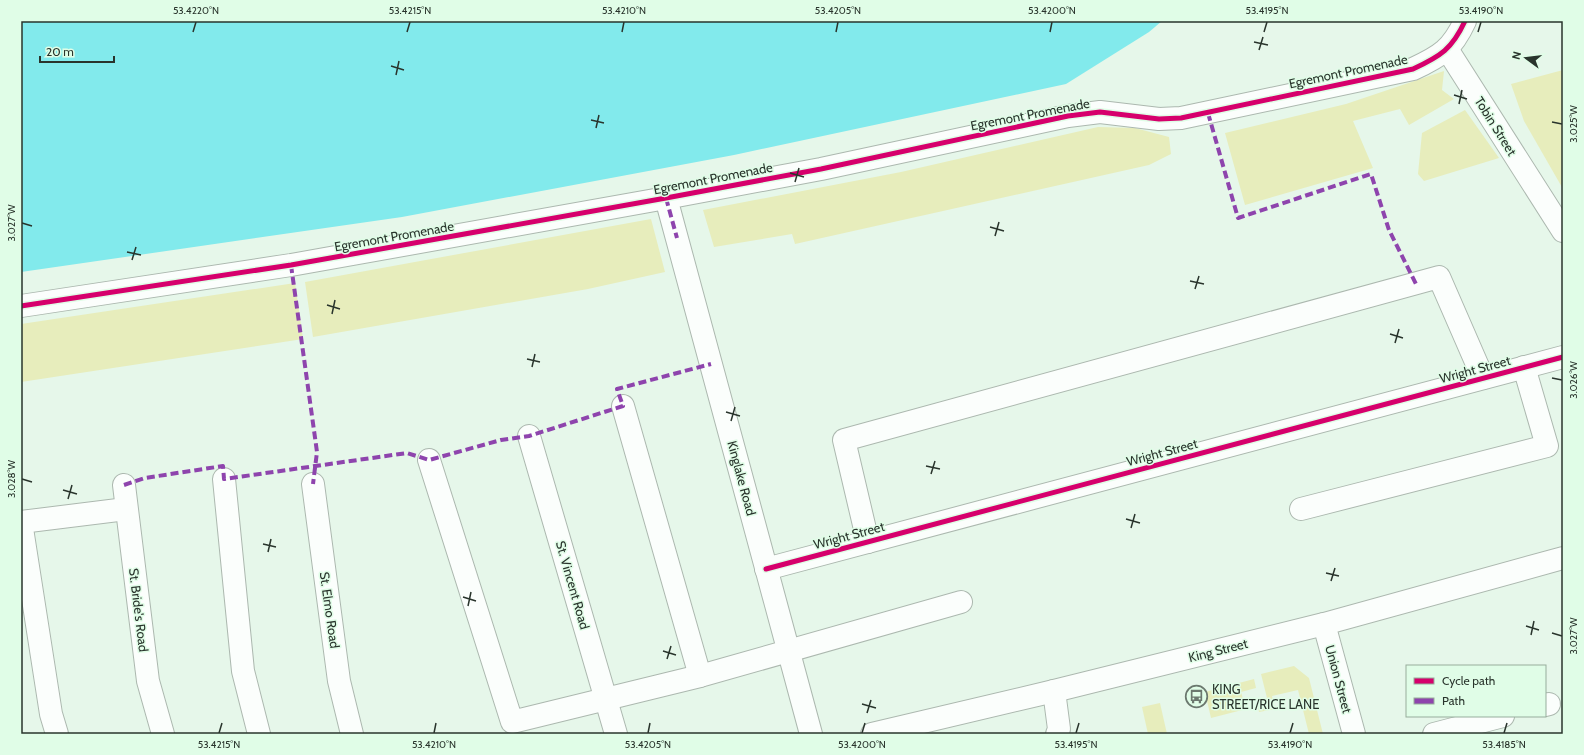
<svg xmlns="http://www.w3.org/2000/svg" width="1584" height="755" font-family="Cabin,sans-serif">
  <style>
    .green { fill: #e7edbc }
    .water { fill: #82eaec }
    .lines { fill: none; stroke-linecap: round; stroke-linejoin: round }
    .minor-casing { stroke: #acb8af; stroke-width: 24 }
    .major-casing { stroke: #acb8af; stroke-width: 24 }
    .minor { stroke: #fbfefc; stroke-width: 22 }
    .major { stroke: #fbfefc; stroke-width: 22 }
    .quiet { stroke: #8e44ad; stroke-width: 4; stroke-dasharray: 8 4; stroke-linecap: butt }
    .cycleway-casing { stroke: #e0fde7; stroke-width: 8 }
    .cycleway { stroke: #d6006c; stroke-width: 5 }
    .ticks { fill: none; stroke: #29342c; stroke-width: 1.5 }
    .labels { text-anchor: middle; stroke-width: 3; stroke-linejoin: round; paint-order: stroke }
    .street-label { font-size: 13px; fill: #29342c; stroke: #e0fde7 }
    .poi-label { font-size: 13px; fill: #29342c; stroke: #e0fde7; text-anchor: start }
    .neatline { fill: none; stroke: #29342c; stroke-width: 1.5 }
    .ticks-label { font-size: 10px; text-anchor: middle; fill: #29342c }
  </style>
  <rect width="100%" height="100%" fill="#e6f7ea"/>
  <g class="green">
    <polygon points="1563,70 1563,189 1524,121 1511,84"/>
    <polygon points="1444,71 1442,90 1454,99 1409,125 1400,109 1353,121 1373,168 1245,205 1225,133 1346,104"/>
    <polygon points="1465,110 1499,158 1424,181 1418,174 1422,133"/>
    <polygon points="1098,127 1135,128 1169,137 1171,154 1149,165 795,244 792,234 714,247 703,210 901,172"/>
    <polygon points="651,219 665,272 588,289 313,337 305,282"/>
    <polygon points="295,283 303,339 21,382 21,324"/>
    <polygon points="1294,666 1309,678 1323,734 1309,734 1298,690 1272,696 1275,709 1259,712 1258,705 1267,698 1261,674"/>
    <polygon points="1254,679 1256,688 1241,692 1246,709 1211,718 1205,692"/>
    <polygon points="1160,703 1167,734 1148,734 1142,707"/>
  </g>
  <polygon class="water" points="21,21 1162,21 1149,32 1066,84 734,155 402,217 21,272"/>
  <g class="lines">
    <defs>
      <g id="minor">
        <polyline points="1447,49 1563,231"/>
        <polyline points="666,198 811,734"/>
        <path d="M21 306 291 265 666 198 821 169 1068 116 1100 112 1159 119 1181 118 1413 69C1441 56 1452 49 1465 21"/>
        <polyline points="623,406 700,676"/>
        <polyline points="529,436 616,734"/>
        <polyline points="429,460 512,722 700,676 961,602"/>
        <polyline points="224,479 243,671 259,734"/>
        <polyline points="313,484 339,681 352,734"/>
        <polyline points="124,485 148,681 163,734"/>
        <polyline points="1301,509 1547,446 1524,367"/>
        <polyline points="21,522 51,714 57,734"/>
        <polyline points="21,522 126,509"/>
        <polyline points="868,542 844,440 1439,277 1483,378"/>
        <polyline points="766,569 1563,357"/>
        <polyline points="1324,624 1354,734"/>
        <polyline points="1054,691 1059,729 1057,734"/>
        <polyline points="1545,705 1549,704"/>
        <polyline points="1434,734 1503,716"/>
      </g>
      <polyline id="major" points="872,734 1054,691 1324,624 1563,558"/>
    </defs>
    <use href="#minor" class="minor-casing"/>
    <use href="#major" class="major-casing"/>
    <use href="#minor" class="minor"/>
    <use href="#major" class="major"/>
    <g class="quiet">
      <polyline points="1208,113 1238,218 1371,174 1389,230 1416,284"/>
      <polyline points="666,198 677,238"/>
      <polyline points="291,265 317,452 313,484"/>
      <polyline points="124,485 145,478 223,466 224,479 407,453 429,460 501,440 529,436 623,406 617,389 711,364"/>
    </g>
    <defs>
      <g id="cycleway">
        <path d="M21 306 291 265 666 198 821 169 1068 116 1100 112 1159 119 1181 118 1413 69C1441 56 1452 49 1465 21"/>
        <polyline points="766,569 1563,357"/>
      </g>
    </defs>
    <use href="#cycleway" class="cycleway-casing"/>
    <use href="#cycleway" class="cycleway"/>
  </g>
  <path class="ticks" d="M193 32 196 22M407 32 410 22M622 32 624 22M836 32 838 22M1050 32 1052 22M1264 32 1267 22M1478 32 1481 22M1254 42 1268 45M1259 50 1263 37M391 66 404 70M396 75 399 61M1454 95 1467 99M1459 104 1462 90M591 120 604 123M1552 122 1562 124M596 128 599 115M790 173 804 177M795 182 799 168M22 223 32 226M990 227 1004 231M995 236 999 222M127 252 141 255M132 260 136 247M1190 281 1204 284M1195 289 1199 276M327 305 340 309M332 314 335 300M1390 334 1403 338M1395 343 1399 329M527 359 540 362M532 367 535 354M1552 378 1562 380M726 412 740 416M731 421 735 407M926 466 940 469M931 474 935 461M22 479 32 482M63 490 77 494M68 499 72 485M1126 519 1140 523M1131 528 1135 514M263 544 276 547M268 552 271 539M1326 573 1339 576M1331 581 1335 568M463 597 476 601M468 606 471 592M1526 626 1539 630M1552 633 1562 636M1531 635 1534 621M663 651 676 655M667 659 671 646M862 704 876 708M867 713 871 700M219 733 222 723M434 733 436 723M648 733 650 723M862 733 865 723M1076 733 1079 723M1290 733 1293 723M1504 733 1507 723"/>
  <defs>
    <symbol id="bus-ring" viewBox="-11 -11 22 22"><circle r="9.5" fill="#e0fde7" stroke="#6b786e" stroke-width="1.5"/><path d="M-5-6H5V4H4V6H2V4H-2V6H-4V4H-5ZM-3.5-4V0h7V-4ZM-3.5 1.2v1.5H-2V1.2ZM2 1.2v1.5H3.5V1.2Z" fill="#6b786e"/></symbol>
  </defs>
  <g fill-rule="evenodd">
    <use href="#bus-ring" x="1184" y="684" width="25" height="25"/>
  </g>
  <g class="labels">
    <g class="street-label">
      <text transform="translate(1348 71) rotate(-12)" y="5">Egremont Promenade</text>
      <text transform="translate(1030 114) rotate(-11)" y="5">Egremont Promenade</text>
      <text transform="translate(1496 126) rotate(58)" y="5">Tobin Street</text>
      <text transform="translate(713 178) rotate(-11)" y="5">Egremont Promenade</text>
      <text transform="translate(394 236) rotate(-10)" y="5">Egremont Promenade</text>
      <text transform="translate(1475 369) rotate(-15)" y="5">Wright Street</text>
      <text transform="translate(1162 452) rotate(-15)" y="5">Wright Street</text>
      <text transform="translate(742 478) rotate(75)" y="5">Kinglake Road</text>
      <text transform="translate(849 535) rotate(-15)" y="5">Wright Street</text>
      <text transform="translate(573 585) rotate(74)" y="5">St. Vincent Road</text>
      <text transform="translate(139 610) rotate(83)" y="5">St. Bride's Road</text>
      <text transform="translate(330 610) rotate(82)" y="5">St. Elmo Road</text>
      <text transform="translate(1218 650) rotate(-14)" y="5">King Street</text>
      <text transform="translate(1339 679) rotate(75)" y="5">Union Street</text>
    </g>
    <g class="poi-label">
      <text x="1212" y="694">KING<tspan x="1212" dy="15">STREET/RICE LANE</tspan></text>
    </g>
  </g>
  <rect width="1584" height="755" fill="none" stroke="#e0fde7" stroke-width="44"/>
  <rect x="1406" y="665" width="140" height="52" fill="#e0fde7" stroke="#97ad9c"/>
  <rect x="1414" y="678" width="20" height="6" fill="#d6006c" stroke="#97ad9c"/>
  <text x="1442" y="685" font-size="12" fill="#29342c">Cycle path</text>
  <rect x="1414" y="698" width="20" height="6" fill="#8e44ad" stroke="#97ad9c"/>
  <text x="1442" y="705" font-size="12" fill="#29342c">Path</text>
  <g transform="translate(1526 58) rotate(285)" stroke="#e0fde7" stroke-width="3" paint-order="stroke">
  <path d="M0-3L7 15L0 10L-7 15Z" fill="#29342c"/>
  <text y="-6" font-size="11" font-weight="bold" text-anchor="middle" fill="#29342c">N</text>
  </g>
  <path d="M40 56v6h74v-6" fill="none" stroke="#29342c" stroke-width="2"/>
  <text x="46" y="56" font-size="12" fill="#29342c" stroke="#e0fde7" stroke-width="3" paint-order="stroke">20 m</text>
  <rect x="22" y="22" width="1540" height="711" class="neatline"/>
  <g class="ticks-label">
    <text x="196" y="14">53.4220°N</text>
    <text x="410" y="14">53.4215°N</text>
    <text x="624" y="14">53.4210°N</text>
    <text x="838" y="14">53.4205°N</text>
    <text x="1052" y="14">53.4200°N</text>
    <text x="1267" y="14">53.4195°N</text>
    <text x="1481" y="14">53.4190°N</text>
    <text transform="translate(1573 124) rotate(-90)" y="4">3.025°W</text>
    <text transform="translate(11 223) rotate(-90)" y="4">3.027°W</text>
    <text transform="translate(1573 380) rotate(-90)" y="4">3.026°W</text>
    <text transform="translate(11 479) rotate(-90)" y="4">3.028°W</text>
    <text transform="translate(1573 636) rotate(-90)" y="4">3.027°W</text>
    <text x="219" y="748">53.4215°N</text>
    <text x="434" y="748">53.4210°N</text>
    <text x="648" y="748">53.4205°N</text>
    <text x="862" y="748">53.4200°N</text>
    <text x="1076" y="748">53.4195°N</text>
    <text x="1290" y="748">53.4190°N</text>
    <text x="1504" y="748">53.4185°N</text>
  </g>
</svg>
